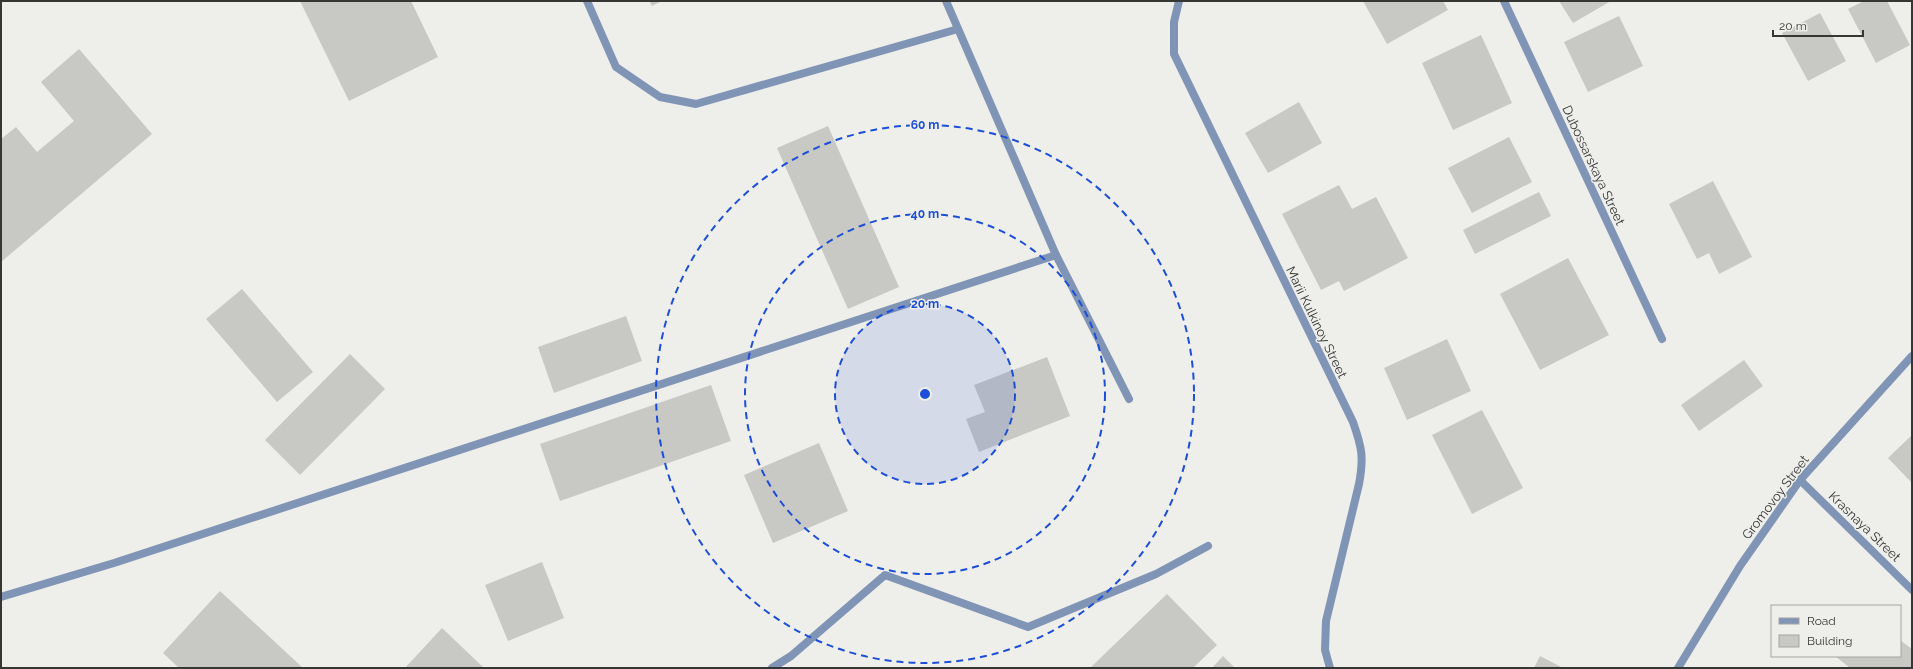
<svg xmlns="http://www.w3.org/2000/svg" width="1913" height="669" font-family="Raleway,sans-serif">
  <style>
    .building { fill: #c8c8c5 }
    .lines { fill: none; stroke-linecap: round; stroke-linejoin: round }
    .lane { stroke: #8095b5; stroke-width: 8 }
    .street { stroke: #8095b5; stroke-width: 8 }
    .ring { fill: none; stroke: #1d4ed8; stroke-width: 2; stroke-dasharray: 7 5 }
    .labels { text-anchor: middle; stroke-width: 3; stroke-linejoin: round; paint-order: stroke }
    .street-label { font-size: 13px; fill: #363635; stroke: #eeeeeb }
    .centre { fill: #1d4ed8; stroke: #eeeeeb; stroke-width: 2 }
    .ring-label { font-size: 12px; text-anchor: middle; font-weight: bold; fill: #1d4ed8; stroke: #eeeeeb; stroke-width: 3; stroke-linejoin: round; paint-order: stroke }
  </style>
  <rect width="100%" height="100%" fill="#eeeeeb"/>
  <g class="building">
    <polygon points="300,1 411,1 438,57 349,101"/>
    <polygon points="649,1 662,1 652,6"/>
    <polygon points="1363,1 1443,1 1448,10 1387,44"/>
    <polygon points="1559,1 1611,1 1573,23"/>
    <polygon points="1864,1 1887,1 1910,45 1876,63 1848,9"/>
    <polygon points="1820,13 1846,61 1808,81 1782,33"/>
    <polygon points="1619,16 1643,66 1588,92 1564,42"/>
    <polygon points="1481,35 1512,103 1453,130 1422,63"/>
    <polygon points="79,49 152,134 1,262 1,139 16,127 37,152 74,121 41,82"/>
    <polygon points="1299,102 1322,143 1268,173 1245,133"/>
    <polygon points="828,126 899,287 848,309 777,148"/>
    <polygon points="1509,137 1532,182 1472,213 1448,168"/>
    <polygon points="1713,181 1752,257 1719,274 1709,253 1697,259 1669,204"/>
    <polygon points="1339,185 1352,209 1376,197 1408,258 1344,291 1339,281 1321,290 1282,214"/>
    <polygon points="1539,192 1551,216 1475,254 1463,230"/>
    <polygon points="1568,258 1609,335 1540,370 1500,294"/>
    <polygon points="242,289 313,372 277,402 206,319"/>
    <polygon points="626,316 642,361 554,393 538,347"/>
    <polygon points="1447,339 1471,391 1407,420 1384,368"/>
    <polygon points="350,354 385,389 300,475 265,440"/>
    <polygon points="1047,357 1070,416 979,452 966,419 985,412 974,385"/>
    <polygon points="1744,360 1763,386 1699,431 1681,405"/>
    <polygon points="711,385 731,441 560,501 540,444"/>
    <polygon points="1482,410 1523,488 1472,514 1432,435"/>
    <polygon points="1912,435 1912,483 1888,458"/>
    <polygon points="819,443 848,511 773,543 744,475"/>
    <polygon points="542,562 564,618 508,641 485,585"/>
    <polygon points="220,591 303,668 179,668 163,653"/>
    <polygon points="1167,594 1217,645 1193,668 1090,668"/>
    <polygon points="442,628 484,668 405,668"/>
    <polygon points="1900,640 1912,649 1912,668 1850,668 1835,656 1900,656"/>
    <polygon points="1223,656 1235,668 1212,668"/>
    <polygon points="1540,656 1563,668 1534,668"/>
  </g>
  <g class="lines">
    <g class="lane">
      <polyline points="587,1 616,67 660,97 696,104 958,29"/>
      <polyline points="946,1 1056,255 1129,399"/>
      <polyline points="1,597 114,563 1056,255"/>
      <polyline points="772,668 791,656 885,575 1028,627 1156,574 1208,546"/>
    </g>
    <g class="street">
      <path d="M1179 1 1174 22V54L1353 422C1362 448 1364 457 1359 484L1326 621 1325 650 1330 668"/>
      <polyline points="1504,1 1662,339"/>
      <polyline points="1800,480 1912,590"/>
      <polyline points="1678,668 1740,566 1800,480 1912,356"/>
    </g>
  </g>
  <circle cx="925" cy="394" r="90" fill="#1d4ed8" fill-opacity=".12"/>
  <g class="ring">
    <circle cx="925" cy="394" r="90"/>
    <circle cx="925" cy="394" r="180"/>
    <circle cx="925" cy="394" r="269"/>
  </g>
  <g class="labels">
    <g class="street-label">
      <text transform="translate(1594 165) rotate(65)" y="5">Dubossarskaya Street</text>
      <text transform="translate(1317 322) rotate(64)" y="5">Marii Kulkinoy Street</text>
      <text transform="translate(1775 497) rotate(-53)" y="5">Gromovoy Street</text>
      <text transform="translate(1865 526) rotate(44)" y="5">Krasnaya Street</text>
    </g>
  </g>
  <circle cx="925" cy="394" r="6" class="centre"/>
  <g class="ring-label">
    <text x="925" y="129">60 m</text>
    <text x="925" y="218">40 m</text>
    <text x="925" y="308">20 m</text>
  </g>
  <rect width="1913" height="669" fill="none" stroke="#363635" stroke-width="4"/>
  <rect x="1771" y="605" width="130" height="52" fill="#eeeeeb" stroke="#a4a4a2"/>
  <rect x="1779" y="618" width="20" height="6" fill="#8095b5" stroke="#a4a4a2"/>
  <text x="1807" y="625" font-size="12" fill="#363635">Road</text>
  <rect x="1779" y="635" width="20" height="12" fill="#c8c8c5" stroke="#a4a4a2"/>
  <text x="1807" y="645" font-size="12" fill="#363635">Building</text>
  <path d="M1773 30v6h90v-6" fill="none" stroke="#363635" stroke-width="2"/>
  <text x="1779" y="30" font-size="12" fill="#363635" stroke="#eeeeeb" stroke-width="3" paint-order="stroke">20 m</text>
</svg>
